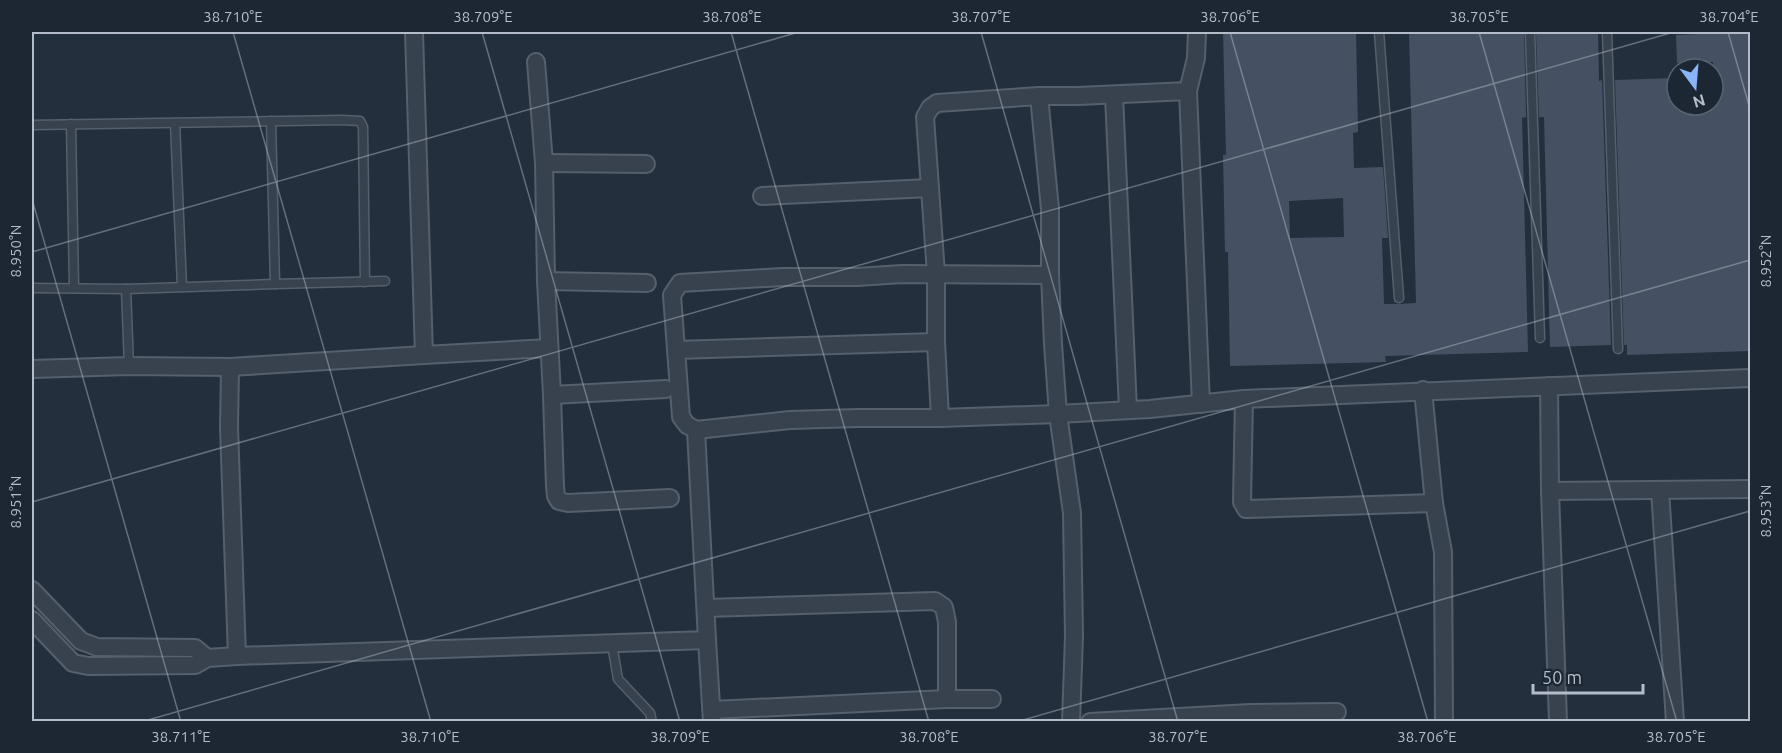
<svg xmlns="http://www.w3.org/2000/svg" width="1782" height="753" font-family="Ubuntu,sans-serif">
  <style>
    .building { fill: #455162; fill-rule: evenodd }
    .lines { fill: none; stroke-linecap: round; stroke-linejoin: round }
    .lane-casing { stroke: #565f6c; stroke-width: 11 }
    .street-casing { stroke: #565f6c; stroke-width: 20 }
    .lane { stroke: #38414e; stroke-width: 8 }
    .street { stroke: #38414e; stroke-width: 16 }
    .ticks { fill: none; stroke: #b4bcc9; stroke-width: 1.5; stroke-opacity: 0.45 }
    .neatline { fill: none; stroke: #b4bcc9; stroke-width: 2 }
    .ticks-label { font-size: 15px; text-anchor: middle; fill: #b4bcc9 }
  </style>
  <rect width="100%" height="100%" fill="#242f3e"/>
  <g class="building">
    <path d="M1223 32H1356L1358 132 1353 133 1354 168 1383 167 1388 238H1382L1384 304H1399L1416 303 1409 32H1524L1526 117 1522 118 1528 352 1385 356 1386 362 1230 366 1228 252H1225L1223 155H1226ZM1343 198 1344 237 1290 238 1289 201Z"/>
    <polygon points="1536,32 1598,32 1599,81 1602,80 1611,345 1550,347 1544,117 1539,117"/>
    <polygon points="1750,32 1750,351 1627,355 1627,345 1624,345 1615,80 1677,78 1677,105 1713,105 1713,62 1677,63 1676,35"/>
  </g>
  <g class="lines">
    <defs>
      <g id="lane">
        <polyline points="1379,32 1399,298"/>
        <polyline points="1530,32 1540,338"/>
        <polyline points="1607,32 1618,349"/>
        <polyline points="175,123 182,287"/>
        <polyline points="71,124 74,287"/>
        <polyline points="32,125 342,120 360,121 363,127 365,282"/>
        <polyline points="275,284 385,281"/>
        <polyline points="32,288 126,289 275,284 271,121"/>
        <polyline points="126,289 129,366"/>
        <polyline points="612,644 618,679 650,713 652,722"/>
      </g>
      <g id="street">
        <polyline points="1197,32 1196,58 1188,91 1201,404"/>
        <polyline points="536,62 544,163 546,281 552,395 555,486 556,496 559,501 568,503 670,498"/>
        <polyline points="1114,95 1128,410"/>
        <polyline points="1039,96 1050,209 1050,275 1053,344 1058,414 1072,513 1074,636 1071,722"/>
        <polyline points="544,163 646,164"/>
        <polyline points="762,196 930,188"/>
        <polyline points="1050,275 902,274 857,277 782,277 680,283 672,295 681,417 687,425 696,430 790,420 858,418 940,418 1058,414 1150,409 1244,399 1750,378"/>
        <polyline points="546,281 647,283"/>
        <polyline points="676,350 936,342"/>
        <polyline points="424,355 549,348"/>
        <polyline points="230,367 229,427 237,656"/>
        <polyline points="32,369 129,366 230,367 424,355 414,32"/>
        <polyline points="1549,386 1550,491 1558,722"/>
        <polyline points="1423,390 1434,503 1443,552 1444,722"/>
        <polyline points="552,395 666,389"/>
        <polyline points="1244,399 1242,502 1246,509 1434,503"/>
        <polyline points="940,418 936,342 936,274 925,117 930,108 937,103 1039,96 1078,96 1188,91"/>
        <polyline points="1660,490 1675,722"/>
        <polyline points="1550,491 1750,489"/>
        <polyline points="32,590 81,641 97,647 195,648 207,658"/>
        <polyline points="706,608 935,601 944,607 947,622 947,699 712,710"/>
        <polyline points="32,620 73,663 88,666 195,665 207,658 237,656 707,640 696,430"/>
        <polyline points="707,640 712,722"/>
        <polyline points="947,699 992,699"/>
        <polyline points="1090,722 1250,713 1337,712"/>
      </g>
    </defs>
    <use href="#lane" class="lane-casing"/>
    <use href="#street" class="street-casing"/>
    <use href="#lane" class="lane"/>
    <use href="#street" class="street"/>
  </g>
  <path class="ticks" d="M233 32 431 722M482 32 680 722M731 32 929 722M981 32 1178 722M1230 32 1428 722M1479 32 1677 722M1728 32 1750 109M32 199 181 722M32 252 799 32M32 502 1674 32M141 722 1750 260M1016 722 1750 511"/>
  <rect width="1782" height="753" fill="none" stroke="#1d2633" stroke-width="66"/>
  <g transform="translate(1695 87) rotate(164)"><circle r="28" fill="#1d2633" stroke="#59626f" stroke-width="1.5"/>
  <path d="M0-4.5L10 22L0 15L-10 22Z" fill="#8ab4f8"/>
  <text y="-9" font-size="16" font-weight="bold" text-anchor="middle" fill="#b4bcc9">N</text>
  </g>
  <path d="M1533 684v9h110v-9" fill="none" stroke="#b4bcc9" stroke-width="3"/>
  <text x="1542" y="684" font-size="18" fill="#b4bcc9" stroke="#1d2633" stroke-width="4.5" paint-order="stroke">50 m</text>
  <rect x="33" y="33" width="1716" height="687" class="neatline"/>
  <g class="ticks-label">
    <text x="233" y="22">38.710°E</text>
    <text x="483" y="22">38.709°E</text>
    <text x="732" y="22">38.708°E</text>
    <text x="981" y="22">38.707°E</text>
    <text x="1230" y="22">38.706°E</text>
    <text x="1479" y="22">38.705°E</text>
    <text x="1729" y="22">38.704°E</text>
    <text transform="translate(16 251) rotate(-90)" y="5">8.950°N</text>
    <text transform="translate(1766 261) rotate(-90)" y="5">8.952°N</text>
    <text transform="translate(16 502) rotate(-90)" y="5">8.951°N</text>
    <text transform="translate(1766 511) rotate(-90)" y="5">8.953°N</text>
    <text x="181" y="742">38.711°E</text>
    <text x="430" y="742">38.710°E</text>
    <text x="680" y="742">38.709°E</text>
    <text x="929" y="742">38.708°E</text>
    <text x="1178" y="742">38.707°E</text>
    <text x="1427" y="742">38.706°E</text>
    <text x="1676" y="742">38.705°E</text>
  </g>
</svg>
